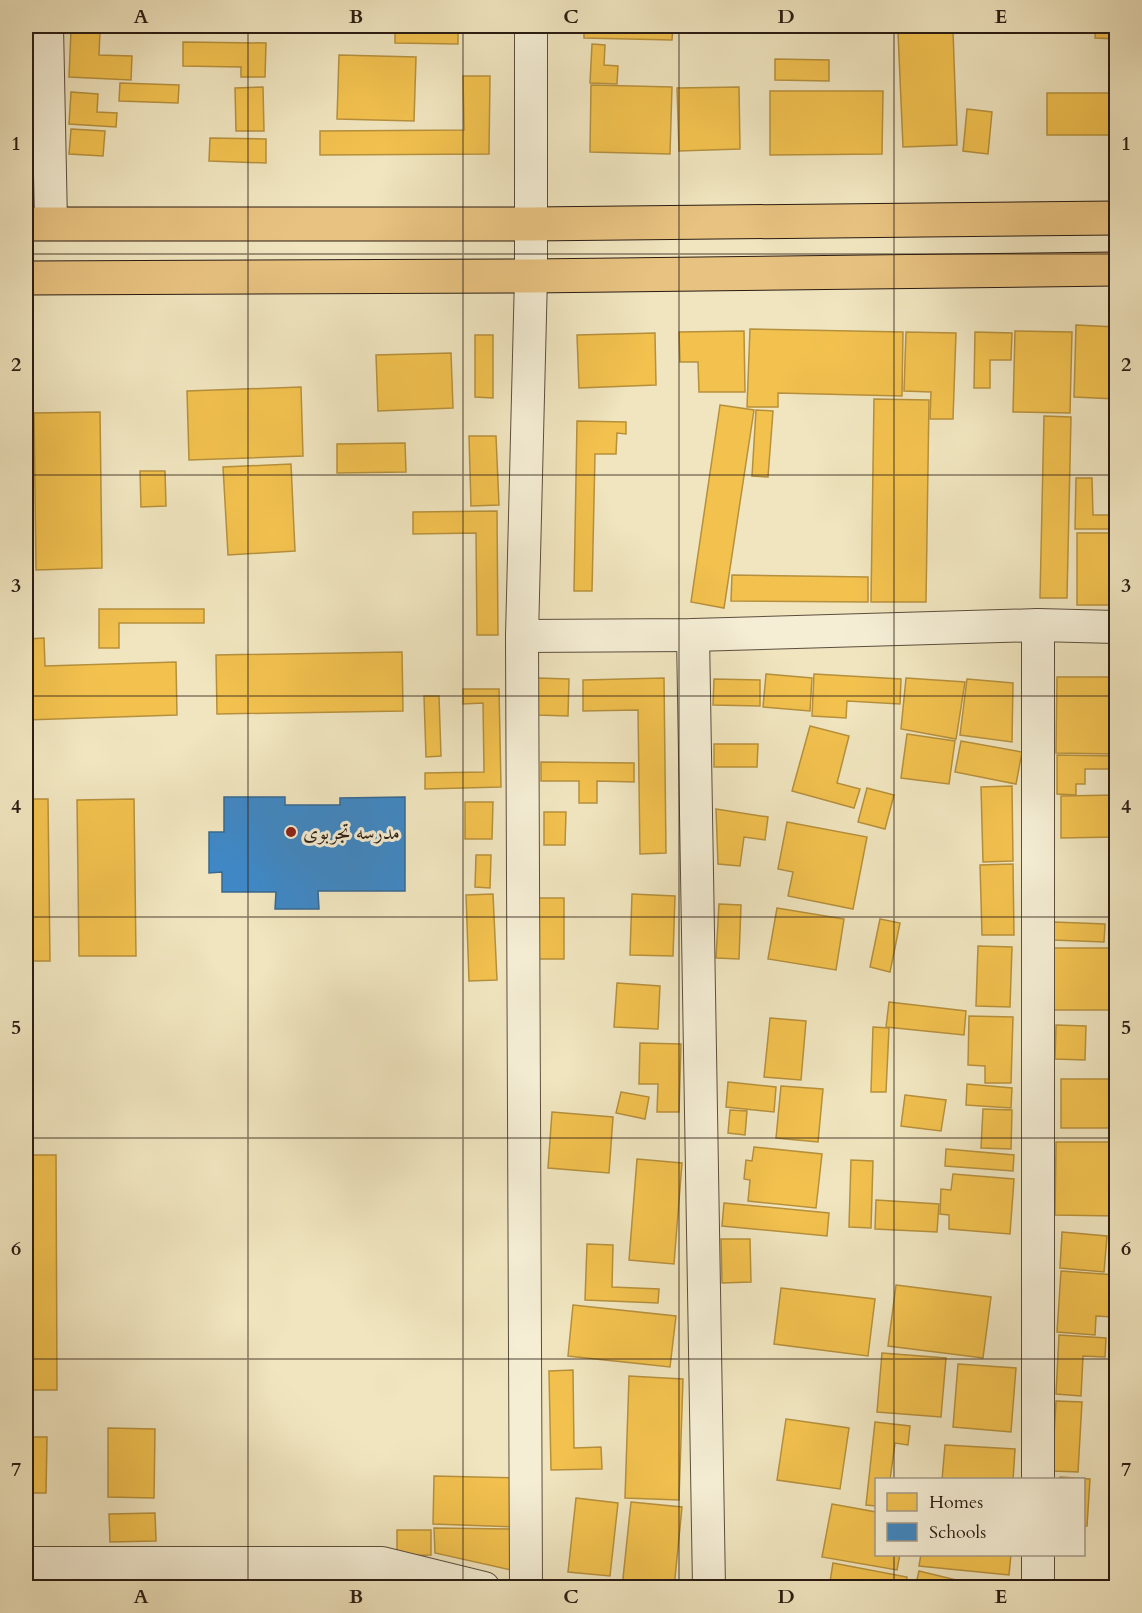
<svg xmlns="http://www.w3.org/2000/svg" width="1142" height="1613" font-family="Cardo,Amiri,serif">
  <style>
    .homes { fill: #f2c14e; stroke: #b6903c; stroke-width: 1.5 }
    .schools { fill: #3f88c5; stroke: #39688f; stroke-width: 1.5 }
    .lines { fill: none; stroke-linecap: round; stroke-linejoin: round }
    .minor-casing { stroke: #5c4e3d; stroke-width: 34 }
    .major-casing { stroke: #2a1c12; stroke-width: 35 }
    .minor { stroke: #f5eed5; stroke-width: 32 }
    .major { stroke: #e8c280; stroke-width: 33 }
    .grid { fill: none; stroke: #2a1c12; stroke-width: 1.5; stroke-opacity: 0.55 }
    .poi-dot { fill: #8f2418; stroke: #f5eed5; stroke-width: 2 }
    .labels { text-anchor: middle; stroke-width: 6; stroke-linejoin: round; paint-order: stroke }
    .poi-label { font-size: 20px; fill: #2a1c12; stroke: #f5eed5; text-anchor: start }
    .neatline { fill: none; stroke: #2a1c12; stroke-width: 2 }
    .grid-label { font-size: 20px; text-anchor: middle; font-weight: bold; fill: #2a1c12 }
  </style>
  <rect width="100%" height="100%" fill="#f0e5bf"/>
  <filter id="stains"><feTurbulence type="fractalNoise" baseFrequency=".00333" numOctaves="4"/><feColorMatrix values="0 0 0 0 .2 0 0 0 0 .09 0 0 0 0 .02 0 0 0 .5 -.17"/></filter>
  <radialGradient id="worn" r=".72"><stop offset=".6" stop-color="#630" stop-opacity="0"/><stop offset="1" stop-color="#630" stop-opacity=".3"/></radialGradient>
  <g class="homes">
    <polygon points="395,26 458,26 458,44 395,43"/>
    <rect x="462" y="26" width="32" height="2"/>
    <polygon points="584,26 673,26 672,40 584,38"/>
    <polygon points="1096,26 1116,26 1116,39 1095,38"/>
    <polygon points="71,30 100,31 99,55 132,56 131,80 69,77"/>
    <polygon points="953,31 957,145 903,147 898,33"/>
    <polygon points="183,42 266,43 265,77 241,77 241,67 183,66"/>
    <polygon points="592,44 605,45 604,65 618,66 617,84 590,83"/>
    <polygon points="26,47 27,47 26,102"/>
    <polygon points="339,55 416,57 414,121 337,119"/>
    <polygon points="775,59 829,60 829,81 775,80"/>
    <polygon points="463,76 490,76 489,154 320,155 320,131 464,130"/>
    <polygon points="120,83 179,85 178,103 119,101"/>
    <polygon points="591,85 672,87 670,154 590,152"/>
    <polygon points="263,87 264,131 236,131 235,88"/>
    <polygon points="739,87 740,149 679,151 677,88"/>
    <polygon points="770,91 883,91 882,154 770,155"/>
    <polygon points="71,92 98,94 97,112 117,113 116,127 69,124"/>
    <rect x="1047" y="93" width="68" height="42"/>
    <polygon points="967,109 992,112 988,154 963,151"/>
    <polygon points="71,129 105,131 103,156 69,154"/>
    <polygon points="210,138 266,139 266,163 209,161"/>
    <polygon points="1076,325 1116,327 1116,399 1074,397"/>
    <polygon points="750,329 903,332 902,396 778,393 778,407 747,407"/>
    <polygon points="744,331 745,392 699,392 698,362 680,362 679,332"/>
    <polygon points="1015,331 1072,332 1070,413 1013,412"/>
    <polygon points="906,332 956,333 953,419 930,419 931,392 904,391"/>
    <polygon points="975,332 1012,333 1011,360 990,360 990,388 974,388"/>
    <polygon points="655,333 656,385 579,388 577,335"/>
    <polygon points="475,335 493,335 493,398 475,397"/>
    <polygon points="451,353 453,408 378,411 376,355"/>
    <polygon points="301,387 303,456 189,460 187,391"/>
    <polygon points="874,399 929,400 926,602 871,602"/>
    <polygon points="720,405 754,410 724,608 691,602"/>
    <polygon points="756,410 773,411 768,477 752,476"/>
    <polygon points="100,412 102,568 36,570 34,413"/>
    <polygon points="1044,416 1071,417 1067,598 1040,598"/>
    <polygon points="577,421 626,422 626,434 617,433 616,454 595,454 592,591 574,591"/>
    <polygon points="469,436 496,436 499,505 471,506"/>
    <polygon points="405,443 406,472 337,473 337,444"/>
    <polygon points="291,464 295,551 228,555 223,467"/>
    <polygon points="140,471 165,471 166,506 141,507"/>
    <polygon points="1076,478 1092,478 1093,515 1116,515 1116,529 1075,529"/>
    <polygon points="497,511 498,635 477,635 476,533 413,534 413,512"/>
    <rect x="1077" y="533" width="39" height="72"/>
    <polygon points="732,575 868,577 868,602 731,601"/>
    <polygon points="99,609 204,609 204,623 119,623 119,648 99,648"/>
    <polygon points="44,638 45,666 176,662 177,715 26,720 26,639"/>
    <polygon points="402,652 403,711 217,714 216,655"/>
    <polygon points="766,674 812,678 810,711 763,707"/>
    <polygon points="814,674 901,679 900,704 847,701 846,718 812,716"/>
    <polygon points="1057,677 1116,677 1116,754 1056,753"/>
    <polygon points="538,678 569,679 568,716 537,715"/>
    <polygon points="664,678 666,853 640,854 638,710 583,711 583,680"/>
    <polygon points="906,678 965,682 956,739 901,729"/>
    <polygon points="714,679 760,680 760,706 713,705"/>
    <polygon points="967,679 1013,683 1012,742 960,735"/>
    <polygon points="463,689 499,689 501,787 425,789 425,773 484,772 483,703 463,704"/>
    <polygon points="424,696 439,696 441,756 426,757"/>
    <polygon points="810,726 849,736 837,783 860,789 854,808 792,791"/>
    <polygon points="907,734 955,741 949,784 901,778"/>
    <polygon points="961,741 1022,752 1016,784 955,772"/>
    <polygon points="714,744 758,744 757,767 714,767"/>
    <polygon points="1057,755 1116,756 1116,769 1085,769 1085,784 1076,784 1076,795 1057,794"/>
    <polygon points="541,762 634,763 634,782 597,781 597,803 579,803 579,781 541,781"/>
    <polygon points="1012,786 1013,861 983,862 981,787"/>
    <polygon points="867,788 894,795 885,829 858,822"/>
    <polygon points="1116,795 1116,837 1061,838 1061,796"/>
    <polygon points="26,799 48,799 50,961 26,961"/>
    <polygon points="134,799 136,956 79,956 77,800"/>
    <polygon points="465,802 493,802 492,839 465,839"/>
    <polygon points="716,809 768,817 765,840 744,837 740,866 718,864"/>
    <polygon points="544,812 566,812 565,845 544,845"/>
    <polygon points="787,822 867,837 853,909 788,896 793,872 778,869"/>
    <polygon points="476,855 491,855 490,888 475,887"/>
    <polygon points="1013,864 1014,935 982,935 980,865"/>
    <polygon points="493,894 497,980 469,981 466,895"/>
    <polygon points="632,894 675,896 673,956 630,955"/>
    <rect x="1113" y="894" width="3" height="30"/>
    <polygon points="537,898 564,898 564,959 536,959"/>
    <polygon points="719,904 741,905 739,959 716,958"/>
    <polygon points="777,908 844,919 836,970 768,959"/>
    <polygon points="880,919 900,923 890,972 870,967"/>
    <polygon points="1054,922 1105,924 1104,942 1053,940"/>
    <polygon points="978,946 1012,947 1010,1007 976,1006"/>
    <polygon points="1052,948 1116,948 1116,1010 1051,1010"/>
    <polygon points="617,983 660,986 658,1029 614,1027"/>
    <polygon points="889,1002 966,1011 964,1035 886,1027"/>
    <polygon points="969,1016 1013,1017 1011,1083 985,1083 985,1066 968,1065"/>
    <polygon points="770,1018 806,1021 801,1080 764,1077"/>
    <polygon points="1056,1025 1086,1026 1085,1060 1055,1059"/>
    <polygon points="873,1027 889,1028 886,1092 871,1092"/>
    <polygon points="640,1043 681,1044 679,1112 657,1112 658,1084 639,1084"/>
    <polygon points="1061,1079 1116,1079 1116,1106 1111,1106 1111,1128 1061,1128"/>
    <polygon points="728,1082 776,1087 774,1112 726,1107"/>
    <polygon points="967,1084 1012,1088 1011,1108 966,1105"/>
    <polygon points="781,1086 823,1089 818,1142 776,1138"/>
    <polygon points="621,1092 649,1097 645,1119 616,1113"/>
    <polygon points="905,1095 946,1100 941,1131 901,1126"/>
    <polygon points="983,1109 1012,1110 1011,1149 981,1148"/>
    <polygon points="730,1110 747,1111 745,1135 728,1133"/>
    <polygon points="552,1112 613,1117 609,1173 548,1168"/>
    <polygon points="1056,1142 1116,1142 1116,1216 1055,1215"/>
    <polygon points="754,1147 822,1154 816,1208 748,1201 750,1180 744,1179 746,1160 752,1161"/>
    <polygon points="946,1149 1014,1155 1013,1171 945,1166"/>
    <polygon points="26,1155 56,1155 57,1390 26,1390"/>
    <polygon points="637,1159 682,1163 674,1264 629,1260"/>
    <polygon points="851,1160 873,1161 871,1228 849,1227"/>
    <polygon points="953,1174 1014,1179 1010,1234 949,1229 949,1215 940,1214 941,1189 951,1190"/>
    <polygon points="876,1200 939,1204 937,1232 875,1229"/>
    <polygon points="724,1203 829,1213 827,1236 722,1226"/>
    <polygon points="1062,1232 1107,1236 1104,1272 1060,1268"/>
    <polygon points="721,1239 750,1239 751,1282 722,1283"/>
    <polygon points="587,1244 613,1245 612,1287 659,1289 658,1303 585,1300"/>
    <polygon points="1061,1271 1116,1275 1113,1317 1096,1316 1095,1335 1057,1332"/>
    <polygon points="896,1285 991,1297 983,1358 888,1346"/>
    <polygon points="781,1288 875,1299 868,1356 774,1344"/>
    <polygon points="573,1305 676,1316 670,1367 568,1356"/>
    <polygon points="1059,1335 1106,1338 1105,1357 1083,1356 1081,1396 1056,1394"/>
    <polygon points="882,1353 946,1358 941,1417 877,1412"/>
    <polygon points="958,1364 1016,1368 1011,1432 953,1427"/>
    <polygon points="573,1370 574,1448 601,1447 602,1469 551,1470 549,1371"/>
    <polygon points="629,1376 683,1379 679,1500 625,1498"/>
    <polygon points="1056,1401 1082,1402 1078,1472 1052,1471"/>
    <polygon points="786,1419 849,1428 840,1489 777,1480"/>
    <polygon points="875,1422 910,1426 908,1445 895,1443 890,1480 876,1480 876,1506 866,1505"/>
    <polygon points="108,1428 155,1429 154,1498 108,1497"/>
    <polygon points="26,1437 47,1437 46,1493 26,1493"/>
    <polygon points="945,1445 1015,1449 1013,1480 942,1480"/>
    <polygon points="434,1476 521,1478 520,1527 433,1524"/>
    <polygon points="1060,1477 1090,1479 1087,1526 1084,1526 1084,1480 1060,1480"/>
    <polygon points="576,1498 618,1503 610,1576 568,1572"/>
    <polygon points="631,1502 682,1507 674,1588 622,1588"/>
    <polygon points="832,1504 876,1512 876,1554 900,1554 897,1570 822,1557"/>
    <polygon points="155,1513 156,1541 110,1542 109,1514"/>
    <polygon points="434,1528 515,1529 516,1571 435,1553"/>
    <polygon points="397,1530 431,1530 431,1555 397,1556"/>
    <polygon points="921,1554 1011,1554 1009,1575 919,1566"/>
    <polygon points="833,1563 907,1577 905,1588 829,1588"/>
    <polygon points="919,1571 969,1583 968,1588 915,1588"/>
    <polygon points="584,1580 599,1588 581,1588"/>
    <polygon points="63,1584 135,1585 135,1588 63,1588"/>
  </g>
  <polygon class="schools" points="224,797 285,797 285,805 340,805 340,798 405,797 405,891 318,891 319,909 275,909 276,892 222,892 222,872 209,873 209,832 224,832"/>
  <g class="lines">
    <defs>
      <g id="minor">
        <polyline points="47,26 51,223"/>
        <polyline points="1038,625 1038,1480"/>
        <polyline points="693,635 709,1588"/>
        <polyline points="522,636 693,635 1038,625 1116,627"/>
        <polyline points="1038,1554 1038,1588"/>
        <polyline points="26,1563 382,1563 484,1588"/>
        <polyline points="526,1588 522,636 531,276 531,26"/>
      </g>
      <g id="major">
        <polyline points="26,224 531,224 1116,218"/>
        <polyline points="26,278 531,276 1116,269"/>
      </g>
    </defs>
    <use href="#minor" class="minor-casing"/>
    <use href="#major" class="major-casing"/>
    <use href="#minor" class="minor"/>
    <use href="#major" class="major"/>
  </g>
  <path class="grid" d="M248 26V1588M463 26V1588M679 26V1588M894 26V1480M26 254H1116M26 475H1116M26 696H1116M26 917H1116M26 1138H1116M26 1359H1116M894 1554V1588"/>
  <circle class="poi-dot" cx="291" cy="832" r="6"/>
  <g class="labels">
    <g class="poi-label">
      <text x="303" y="839">مدرسه تجربوى</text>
    </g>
  </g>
  <rect width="1142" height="1613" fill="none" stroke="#f0e5bf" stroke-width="66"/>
  <rect x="875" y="1478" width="210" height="78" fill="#f5eed5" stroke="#a49a87" stroke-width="1.5"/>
  <rect x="887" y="1493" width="30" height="18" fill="#f2c14e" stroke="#a49a87" stroke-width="1.5"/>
  <text x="929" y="1508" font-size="18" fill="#2a1c12">Homes</text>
  <rect x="887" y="1523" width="30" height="18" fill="#3f88c5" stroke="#a49a87" stroke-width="1.5"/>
  <text x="929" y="1538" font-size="18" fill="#2a1c12">Schools</text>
  <rect x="33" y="33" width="1076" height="1547" class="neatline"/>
  <g class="grid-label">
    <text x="141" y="23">A</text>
    <text x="356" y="23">B</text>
    <text x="571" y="23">C</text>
    <text x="786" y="23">D</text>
    <text x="1001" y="23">E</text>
    <text x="16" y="150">1</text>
    <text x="1126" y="150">1</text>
    <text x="16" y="371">2</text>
    <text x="1126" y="371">2</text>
    <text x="16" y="592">3</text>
    <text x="1126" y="592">3</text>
    <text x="16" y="813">4</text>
    <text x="1126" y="813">4</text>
    <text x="16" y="1034">5</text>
    <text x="1126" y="1034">5</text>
    <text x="16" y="1255">6</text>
    <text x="1126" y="1255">6</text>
    <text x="16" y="1476">7</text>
    <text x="1126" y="1476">7</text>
    <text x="141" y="1603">A</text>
    <text x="356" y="1603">B</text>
    <text x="571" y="1603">C</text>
    <text x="786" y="1603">D</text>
    <text x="1001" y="1603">E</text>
  </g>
  <rect width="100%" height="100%" filter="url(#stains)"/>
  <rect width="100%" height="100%" fill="url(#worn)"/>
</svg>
